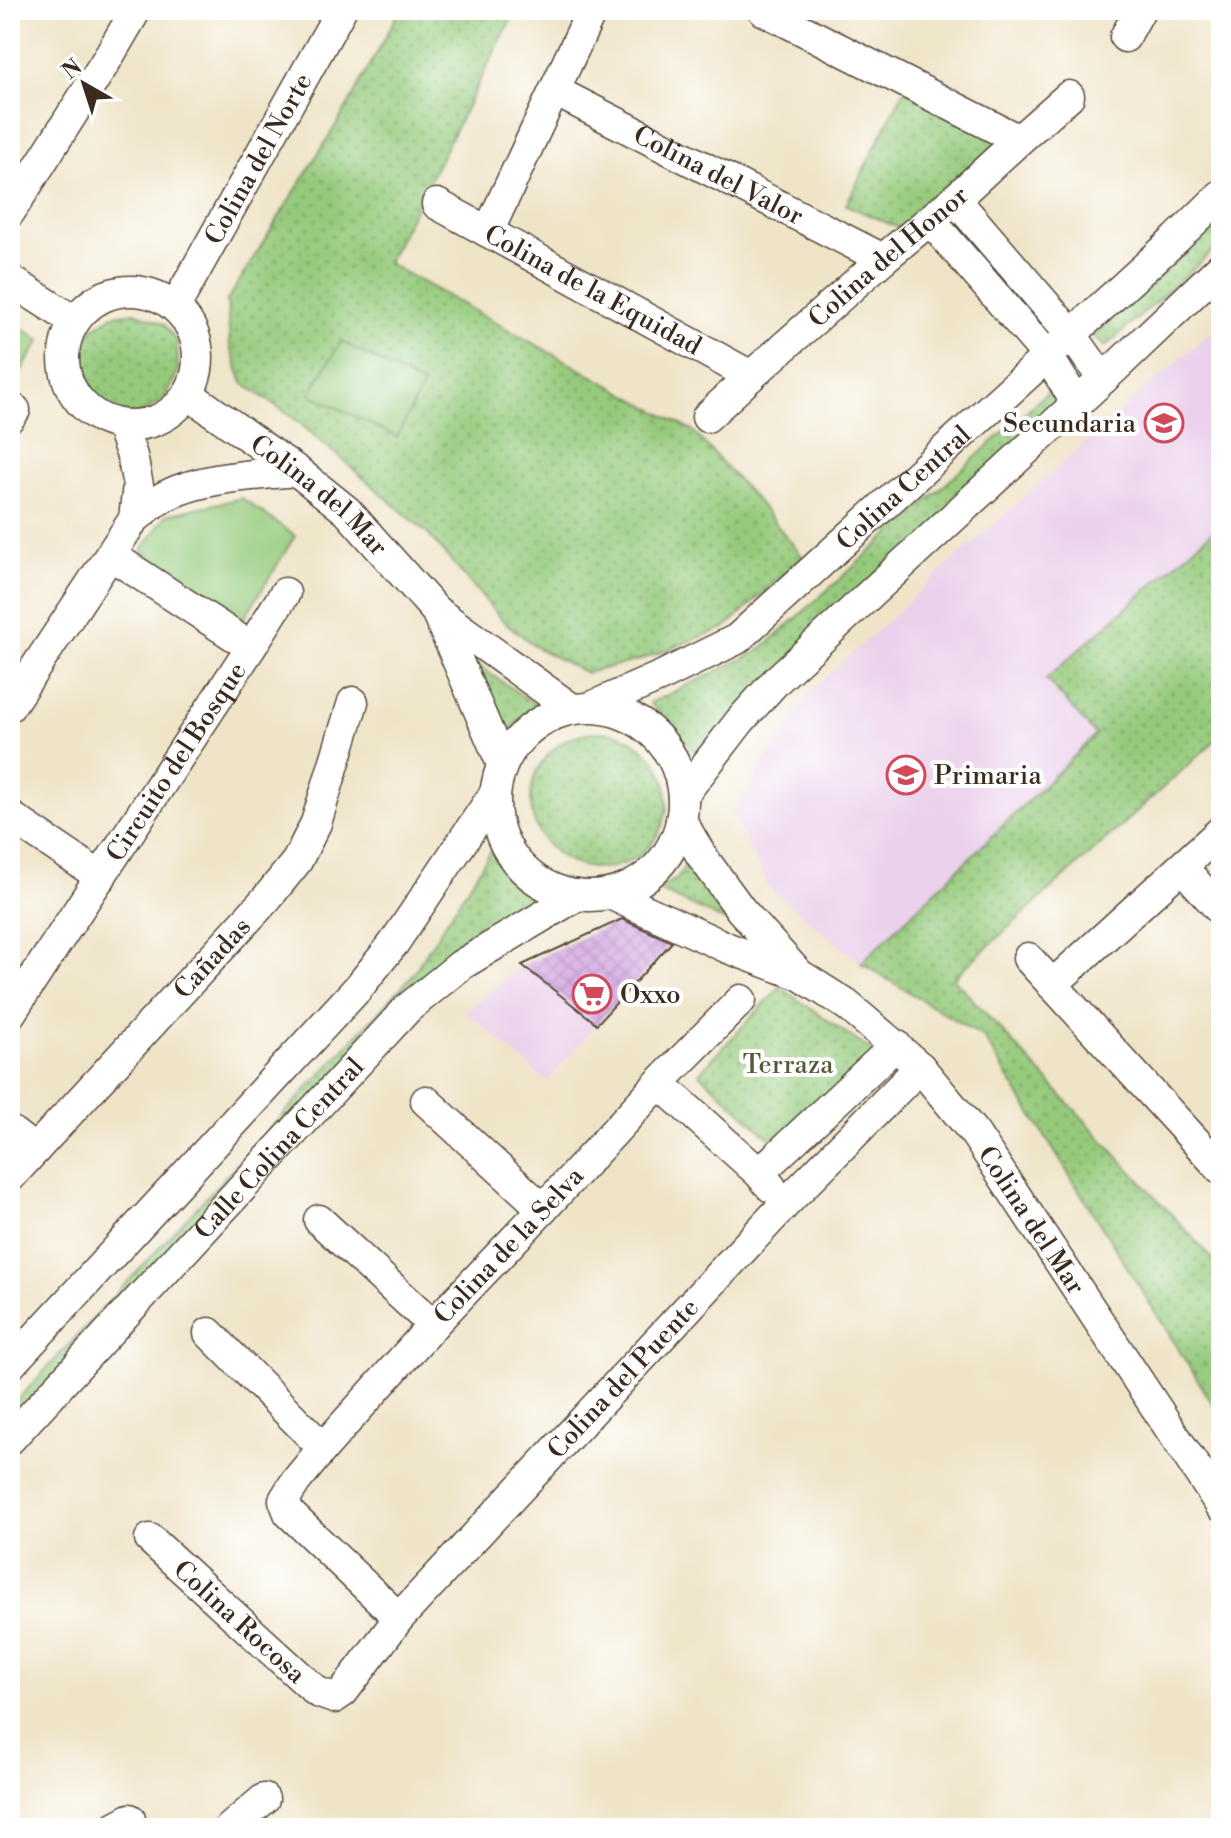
<svg xmlns="http://www.w3.org/2000/svg" width="1231" height="1838" font-family="'Libre Bodoni',serif">
  <style>
    .built { fill: #ebd1eb }
    .grass { fill: url(#grass-dots); stroke: #687a4d; stroke-width: 2 }
    .pitch { fill: #95ca7c; stroke: #687a4d; stroke-width: 2 }
    .building { fill: url(#building-cross-hatch) }
    .lines { fill: none; stroke-linecap: round; stroke-linejoin: round }
    .minor-casing { stroke: #564638; stroke-width: 33 }
    .minor { stroke: #fff; stroke-width: 30 }
    .labels { text-anchor: middle; stroke-width: 8; stroke-linejoin: round; paint-order: stroke }
    .street-label { font-size: 26px; fill: #3b2a1e; stroke: #fff }
    .poi-label { font-size: 26px; fill: #3b2a1e; stroke: #fff; text-anchor: start }
    .park-label { font-size: 26px; fill: #565a3a; stroke: #fff }
  </style>
  <defs>
    <pattern id="grass-dots" width="8" height="8" patternUnits="userSpaceOnUse" patternTransform="scale(2)"><rect width="8" height="8" fill="#95ca7c"/><path d="M2 2h.1M6 6h.1" fill="none" stroke="#7ba465" stroke-width="1.8" stroke-linecap="round"/></pattern>
    <pattern id="building-cross-hatch" width="8" height="8" patternUnits="userSpaceOnUse" patternTransform="scale(2)"><rect width="8" height="8" fill="#cd9ade"/><path d="M0 0l8 8M0 8l8-8" fill="none" stroke="#a87eb3"/></pattern>
  </defs>
  <rect width="100%" height="100%" fill="#fff"/>
  <filter id="ink" filterUnits="userSpaceOnUse"><feTurbulence type="fractalNoise" baseFrequency=".0125" numOctaves="2"/><feDisplacementMap in="SourceGraphic" scale="16" xChannelSelector="R" yChannelSelector="G"/><feConvolveMatrix kernelMatrix="1 2 1 2 8 2 1 2 1" color-interpolation-filters="sRGB"/></filter>
  <filter id="wash" filterUnits="userSpaceOnUse"><feTurbulence type="fractalNoise" baseFrequency=".006" numOctaves="4" result="noise"/><feDisplacementMap in="SourceGraphic" scale="32" xChannelSelector="R" yChannelSelector="G"/><feGaussianBlur stdDeviation="1.8" result="paint"/><feColorMatrix in="noise" values="0 0 0 0 0 0 0 0 0 0 0 0 0 0 0 0 0 1.4 0 .05"/><feComposite in="paint" operator="in"/></filter>
  <g filter="url(#wash)">
    <rect width="100%" height="100%" fill="#efe4c8"/>
    <g class="built">
      <polygon points="1221,322 1221,524 1046,679 1096,735 861,963 769,888 732,814 811,691 945,568"/>
      <polygon points="522,965 597,1024 547,1082 465,1011"/>
    </g>
    <g class="grass">
      <polygon points="400,10 516,10 387,263 693,431 756,500 803,557 725,628 640,660 586,673 539,649 502,620 427,533 295,419 243,383 230,347 227,301 349,104"/>
      <polygon points="905,88 1001,139 901,229 846,205"/>
      <polygon points="1221,222 1221,244 1105,347 1093,336"/>
      <polygon points="135,312 164,324 177,342 178,372 164,399 140,414 124,416 107,408 87,394 76,372 79,349 93,329 113,315"/>
      <polygon points="1057,384 1069,397 700,758 650,703 757,652 782,631"/>
      <polygon points="1221,524 1221,735 953,978 1221,1268 1221,1417 983,1037 861,963 1096,735 1046,679"/>
      <polygon points="473,662 539,707 522,717 509,731"/>
      <circle cx="599" cy="800" r="68"/>
      <polygon points="496,843 519,883 551,899 424,982 10,1430 10,1408 411,977"/>
      <polygon points="694,851 747,931 655,889 677,879"/>
      <polygon points="780,987 879,1056 781,1149 699,1073"/>
    </g>
    <g class="pitch">
      <polygon points="10,321 41,340 10,388"/>
      <polygon points="341,341 423,385 397,437 310,394"/>
      <polygon points="242,498 295,536 243,620 142,550 166,515"/>
    </g>
    <g id="blocks">
      <polygon class="building" points="622,919 672,942 597,1024 522,965"/>
    </g>
  </g>
  <g filter="url(#ink)">
    <use href="#blocks" fill-opacity="0" stroke="#564638" stroke-width="2"/>
    <g class="lines">
      <defs>
        <g id="minor">
          <polyline points="763,10 1019,140"/>
          <polyline points="1125,37 1140,10"/>
          <path id="s1" d="M555 91 883 259"/>
          <polyline points="955,199 1071,334 1103,379"/>
          <path id="s2" d="M437 204 751 376"/>
          <polyline points="10,212 106,61 136,10"/>
          <polyline points="930,220 1047,355 1076,402"/>
          <polyline points="488,232 592,10"/>
          <polyline points="10,280 74,321"/>
          <circle cx="131" cy="358" r="67"/>
          <path id="s3" d="M175 307 341 10"/>
          <path id="s4" d="M188 394 297 471 347 511 436 611 572 709"/>
          <polyline points="10,417 15,410"/>
          <path id="s5" d="M707 417 751 376 883 259 955 199 1019 140 1069 96"/>
          <polyline points="121,425 132,456 138,485 134,519"/>
          <polyline points="437,613 502,764"/>
          <polyline points="251,647 285,593"/>
          <path d="M10 706 134 519C141 514 147 508 154 503 190 477 254 475 297 471"/>
          <path id="s6" d="M591 707 664 675 737 639 1176 239 1221 195"/>
          <circle cx="589" cy="802" r="94"/>
          <polyline points="683,795 740,721 776,681 1115,368 1221,267"/>
          <polyline points="10,816 101,877"/>
          <polyline points="681,820 701,855 741,910 796,971"/>
          <polyline points="1182,867 1221,911"/>
          <path id="s7" d="M610 894 728 948 800 975 847 1005 920 1067 975 1134 1221 1506"/>
          <polyline points="1028,958 1221,1169"/>
          <polyline points="1052,985 1221,831"/>
          <path id="s8" d="M10 1014 251 647 112 556"/>
          <polyline points="659,1083 759,1173 771,1187"/>
          <polyline points="426,1101 543,1209"/>
          <polyline points="10,1131 35,1150"/>
          <polyline points="759,1173 896,1045"/>
          <path id="s9" d="M10 1177 267 898 297 861 316 823 353 702"/>
          <polyline points="319,1220 433,1325"/>
          <polyline points="209,1333 323,1448"/>
          <polyline points="10,1365 358,988 394,943 495,793"/>
          <path id="s10" d="M10 1439 408 1008 461 965 578 895"/>
          <path id="s11" d="M150 1539 317 1692 334 1698 343 1692 399 1618 786 1203 920 1067"/>
          <path id="s12" d="M399 1618 289 1513 284 1500 296 1481 323 1448 433 1325 543 1209 659 1083 741 1000"/>
          <polyline points="113,1828 130,1819"/>
          <polyline points="230,1828 264,1799"/>
        </g>
      </defs>
      <use href="#minor" class="minor-casing"/>
      <use href="#minor" class="minor"/>
    </g>
  </g>
  <defs>
    <symbol id="school-ring" viewBox="-11 -11 22 22"><circle r="9.5" fill="#fff" stroke="#d1495b" stroke-width="1.5"/><path d="M0-5L7-2L0 1L-7-2ZM-4 1L0 2.5L4 1V4Q0 6-4 4Z" fill="#d1495b"/></symbol>
    <symbol id="supermarket-ring" viewBox="-11 -11 22 22"><circle r="9.5" fill="#fff" stroke="#d1495b" stroke-width="1.5"/><path d="M-6-5.5h2.5l.6 2H6L4.5 2H-2.5L-4.4-4H-6ZM-1.5 3.2a1.3 1.3 0 1 0 .1 0ZM3 3.2a1.3 1.3 0 1 0 .1 0Z" fill="#d1495b"/></symbol>
  </defs>
  <g fill-rule="evenodd">
    <use href="#school-ring" x="1142" y="401" width="44" height="44"/>
    <use href="#school-ring" x="884" y="753" width="44" height="44"/>
    <use href="#supermarket-ring" x="570" y="972" width="44" height="44"/>
  </g>
  <g class="labels">
    <g class="street-label">
      <text dy="9" stroke="none"><textPath href="#s3" startOffset="170">Colina del Norte</textPath></text>
      <text dy="9" stroke="none"><textPath href="#s1" startOffset="184">Colina del Valor</textPath></text>
      <text dy="9" stroke="none"><textPath href="#s5" startOffset="242">Colina del Honor</textPath></text>
      <text dy="9" stroke="none"><textPath href="#s2" startOffset="178">Colina de la Equidad</textPath></text>
      <text dy="9" stroke="none"><textPath href="#s6" startOffset="386">Colina Central</textPath></text>
      <text dy="9" stroke="none"><textPath href="#s4" startOffset="166">Colina del Mar</textPath></text>
      <text dy="9" stroke="none"><textPath href="#s8" startOffset="302">Circuito del Bosque</textPath></text>
      <text dy="9" stroke="none"><textPath href="#s9" startOffset="298">Cañadas</textPath></text>
      <text dy="9" stroke="none"><textPath href="#s10" startOffset="396">Calle Colina Central</textPath></text>
      <text dy="9" stroke="none"><textPath href="#s7" startOffset="548">Colina del Mar</textPath></text>
      <text dy="9" stroke="none"><textPath href="#s12" startOffset="506">Colina de la Selva</textPath></text>
      <text dy="9" stroke="none"><textPath href="#s11" startOffset="676">Colina del Puente</textPath></text>
      <text dy="9" stroke="none"><textPath href="#s11" startOffset="122">Colina Rocosa</textPath></text>
    </g>
    <g class="poi-label">
      <text x="1136" y="432" text-anchor="end">Secundaria</text>
      <text x="934" y="784">Primaria</text>
      <text x="620" y="1003">Oxxo</text>
    </g>
    <g class="park-label">
      <text x="788" y="1073">Terraza</text>
    </g>
  </g>
  <rect width="1231" height="1838" fill="none" stroke="#fff" stroke-width="40"/>
  <g transform="translate(84 84) rotate(321)" stroke="#ffffff" stroke-width="6" paint-order="stroke">
  <path d="M0-6L14 30L0 20L-14 30Z" fill="#3b2a1e"/>
  <text y="-12" font-size="22" font-weight="bold" text-anchor="middle" fill="#3b2a1e">N</text>
  </g>
</svg>
